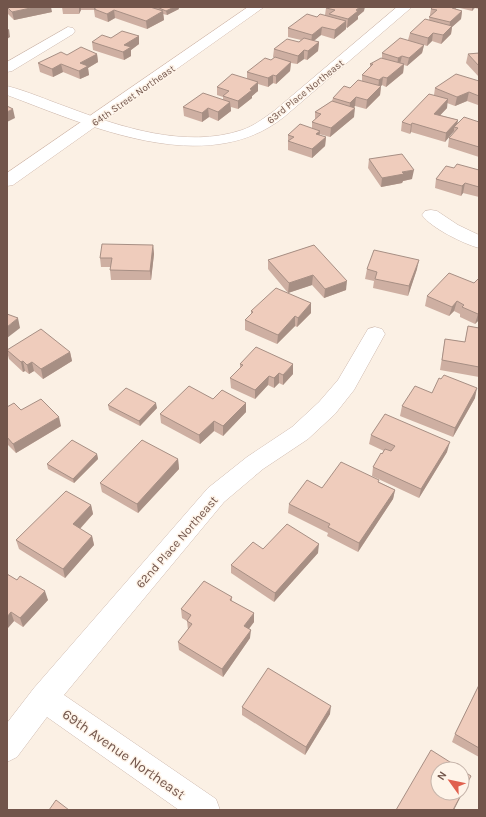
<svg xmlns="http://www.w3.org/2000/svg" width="486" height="817" font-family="Karla,sans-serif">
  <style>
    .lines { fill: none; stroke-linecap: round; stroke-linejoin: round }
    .street-casing { stroke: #ceb9ae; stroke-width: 1 }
    .secondary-casing { stroke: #d1b8ab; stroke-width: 1 }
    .street { fill: #fff; fill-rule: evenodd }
    .secondary { fill: #fff; fill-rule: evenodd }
    .wall { fill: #ceafa2 }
    .shaded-wall { fill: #a78f84 }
    .building { fill: #efccbc; stroke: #a78f84 }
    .labels { text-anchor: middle; stroke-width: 3; stroke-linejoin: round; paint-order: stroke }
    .far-street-label { font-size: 10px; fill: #72554b; stroke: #fef4e9 }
    .street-label { font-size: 12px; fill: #72554b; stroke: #fef4e9 }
    .near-street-label { font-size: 14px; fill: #72554b; stroke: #fef4e9 }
  </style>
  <rect width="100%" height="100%" fill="#fbf0e4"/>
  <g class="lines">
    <defs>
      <g id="street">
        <path d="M397 7H412L284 117C206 179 89 126 7 95V86C27 91 47 100 67 107 120 127 186 149 242 130 254 126 264 118 274 111Z"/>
        <polygon points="68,27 73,28 75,31 73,34 12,71 7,72 7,62"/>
        <path d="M431 210 437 211 458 225 479 235V248C464 244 431 228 422 215L425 211Z"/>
        <polygon points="375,327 382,329 385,334 354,390 335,414 308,439 263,469 224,502 64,695 216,799 220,810 179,810 47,717 17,757 7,762 7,723 34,688 208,488 247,457 292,427 319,402 338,380 368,329"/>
      </g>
      <polygon id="secondary" points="248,7 264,7 13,185 7,186 7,173"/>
    </defs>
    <use href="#street" class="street-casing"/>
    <use href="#secondary" class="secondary-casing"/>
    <use href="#street" class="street"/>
    <use href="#secondary" class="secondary"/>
  </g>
  <g class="wall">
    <polygon points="7,7 52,12 14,20 7,13"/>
    <polygon points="62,7 178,7 179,9 167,15 163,14 164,20 147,29 115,18 108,22 95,17 94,10 81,10 79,14 63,14"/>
    <polygon points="433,7 479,7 479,9 475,8 472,11 456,7 456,9 462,11 461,19 452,27 451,34 441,44 432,41 427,46 424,45 422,53 407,66 404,65 403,73 386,87 382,85 381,86 380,95 366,109 355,106 353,108 354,117 330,137 319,134 319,135 326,137 325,146 312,158 288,150 288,135 312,128 312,122 315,120 315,112 332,101 333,98 362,81 362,75 370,68 370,64 382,58 382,53 408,40 410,33 429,20 431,9"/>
    <polygon points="326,8 364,11 358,16 358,19 347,28 346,27 346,29 334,39 321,35 314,41 319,42 318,51 307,60 304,59 297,64 291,63 290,71 276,84 273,83 268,87 258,84 258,91 252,96 252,98 238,109 231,107 231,111 218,121 209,117 202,122 184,116 183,107 223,100 223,97 217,95 217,87 247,79 247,72 271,60 274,58 273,57 274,49 299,42 301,40 288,37 288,28 317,17 325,15"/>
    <polygon points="139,36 139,44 131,50 131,56 124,60 93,50 92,42 111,38"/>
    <polygon points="479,53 479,77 466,63 468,54"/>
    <polygon points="97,54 98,62 88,68 89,75 80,79 63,72 53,77 40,72 38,63 67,55"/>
    <polygon points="479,81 479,104 478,105 467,101 455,106 447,103 447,108 440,115 458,120 457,125 479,122 479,157 448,147 449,138 453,133 454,131 445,142 411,132 410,134 401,131 402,122 434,95 435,88"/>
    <polygon points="369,159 412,179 403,181 402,183 381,187 368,168"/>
    <polygon points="454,168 479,170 479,197 463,193 461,196 435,188 436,179"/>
    <polygon points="153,245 154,254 151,280 111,280 110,270 111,267 101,267 100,258"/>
    <polygon points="314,245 346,290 324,298 312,285 288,293 268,269 268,260"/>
    <polygon points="367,269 417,269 408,296 373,288 374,281 365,279"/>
    <polygon points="479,278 479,320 475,324 460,317 460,314 454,311 449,316 425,306 427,296 474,283"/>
    <polygon points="311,303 311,313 297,327 295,326 277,344 245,330 245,320 251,314 251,311"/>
    <polygon points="468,326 479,328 479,377 440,370 445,339 465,342"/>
    <polygon points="7,350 70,352 72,361 43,379 34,371 29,374 25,371 23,372 9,359 7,352"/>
    <polygon points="240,364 293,374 283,385 279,383 274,388 268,385 255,399 231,388 230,378 240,368"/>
    <polygon points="432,393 475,398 453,437 400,416 402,406"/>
    <polygon points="246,403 246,412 223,436 214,431 200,444 161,423 160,414"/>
    <polygon points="108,405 157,408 140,426 109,410"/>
    <polygon points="7,407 21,410 61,426 16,453 7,444"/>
    <polygon points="371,435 447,452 419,498 372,476 373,467 384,451 369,444"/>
    <polygon points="97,454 98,459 74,483 48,469 47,464"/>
    <polygon points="178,459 179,469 138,513 102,492 100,483"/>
    <polygon points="379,482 395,490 393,499 358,552 327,536 328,533 288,513 289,504 322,488"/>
    <polygon points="91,505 93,514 80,529 92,536 94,545 65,578 19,549 16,540"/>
    <polygon points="318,553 274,602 231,573 231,565"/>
    <polygon points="7,574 48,600 23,627 14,621 7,629"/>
    <polygon points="232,597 232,601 254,622 249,629 250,638 223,677 179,650 178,642 188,630 187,621 182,618 181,609"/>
    <polygon points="479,685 479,757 452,742 455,734"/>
    <polygon points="242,707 330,714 305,755 242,715"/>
  </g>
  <g class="shaded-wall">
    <polygon points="35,7 51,7 52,12 14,20 12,12"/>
    <polygon points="79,7 81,7 81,10 79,14"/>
    <polygon points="174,7 178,7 179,9 167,15 166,11"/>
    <polygon points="360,7 365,7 364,11 358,16 358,19 347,28 348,19 356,10"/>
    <polygon points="472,7 475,7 472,11"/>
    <polygon points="114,10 115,18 108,22 107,14"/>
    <polygon points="163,11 164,20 147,29 146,21"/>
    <polygon points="462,11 461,19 452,27 451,34 441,44 443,35 449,29 450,22"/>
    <polygon points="346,21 346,29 334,39 335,30"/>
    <polygon points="322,27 321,35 311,43 312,35"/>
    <polygon points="9,29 10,37 7,39 7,30"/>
    <polygon points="433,33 432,41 427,46 428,38"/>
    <polygon points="139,36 139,44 131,50 131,56 124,60 123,52 124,45"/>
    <polygon points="319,42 318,51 307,60 308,51"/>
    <polygon points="424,45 422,53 407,66 409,58"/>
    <polygon points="304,50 304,59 297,64 298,56"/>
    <polygon points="97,54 98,62 88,68 89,75 80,79 79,71 80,63"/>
    <polygon points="402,56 400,64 397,67 398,58"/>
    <polygon points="291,62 290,71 276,84 276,76"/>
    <polygon points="61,64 63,72 53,77 52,69"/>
    <polygon points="404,64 403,73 386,87 387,78"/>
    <polygon points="273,75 273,83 268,87 268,78"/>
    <polygon points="383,77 382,85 378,89 379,80"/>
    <polygon points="258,82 258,91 252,96 252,98 238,109 238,101 250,89"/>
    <polygon points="381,86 380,95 366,109 367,100"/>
    <polygon points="469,92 467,101 455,106 457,97"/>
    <polygon points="356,97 355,106 349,112 350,103"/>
    <polygon points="448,99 447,108 433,123 434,114"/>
    <polygon points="230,102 231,111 218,121 218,112"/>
    <polygon points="208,108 209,117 202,122 202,113"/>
    <polygon points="355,108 354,117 330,137 331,128"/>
    <polygon points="13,109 15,118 7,122 7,112"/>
    <polygon points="458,120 456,128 454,127 454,131 445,142 446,133"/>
    <polygon points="412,123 411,132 410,134 411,125"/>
    <polygon points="320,131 319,140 316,134"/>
    <polygon points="326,137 325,146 312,158 312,149"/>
    <polygon points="414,170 412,179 403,181 402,183 381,187 382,178 402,172"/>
    <polygon points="465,183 463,193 461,196 462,186"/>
    <polygon points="153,245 154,254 151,280 150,271"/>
    <polygon points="419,260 417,269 408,296 409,286"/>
    <polygon points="313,275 312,285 288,293 289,283"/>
    <polygon points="347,281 346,290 324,298 325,289"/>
    <polygon points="457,301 454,311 449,316 452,307"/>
    <polygon points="311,303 311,313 297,327 298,318"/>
    <polygon points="479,313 479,320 475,324 478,314"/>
    <polygon points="295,316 295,326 277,344 278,335"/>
    <polygon points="18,318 20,328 7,338 7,327"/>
    <polygon points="70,352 72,361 43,379 41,369"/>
    <polygon points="23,361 25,371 23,372 21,362"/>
    <polygon points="32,362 34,371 29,374 27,365"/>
    <polygon points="293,364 293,374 283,385 283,375"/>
    <polygon points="279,373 279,383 274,388 274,378"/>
    <polygon points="269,376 268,385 255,399 255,390"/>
    <polygon points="477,388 475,398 453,437 455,428"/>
    <polygon points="156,403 157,408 140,426 139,421"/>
    <polygon points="246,403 246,412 223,436 223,426"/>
    <polygon points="59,417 61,426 16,453 13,444"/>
    <polygon points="214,421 214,431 200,444 199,435"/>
    <polygon points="450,442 447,452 419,498 421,489"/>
    <polygon points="97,454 98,459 74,483 73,479"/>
    <polygon points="178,459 179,469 138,513 137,504"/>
    <polygon points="395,490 393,499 358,552 359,543"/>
    <polygon points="91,505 93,514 75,534 73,524"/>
    <polygon points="92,536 94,545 65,578 63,569"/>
    <polygon points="319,544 318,553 274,602 275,593"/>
    <polygon points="45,591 48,600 23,627 20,618"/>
    <polygon points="11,612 14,621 7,629 7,617"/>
    <polygon points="254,613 254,622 244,635 244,626"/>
    <polygon points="251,630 250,638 223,677 222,669"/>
    <polygon points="331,706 330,714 305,755 306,747"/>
    <polygon points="471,776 454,810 453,810"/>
  </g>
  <g class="building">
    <polygon points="7,7 35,7 12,12"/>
    <polygon points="97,7 150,7 163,11 146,21 114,10 107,14 94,9"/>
    <polygon points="157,7 174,7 166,11"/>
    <polygon points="327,7 360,7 356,10 358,11 348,19 329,14 335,10 326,8"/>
    <polygon points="433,7 453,7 452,8 462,11 450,22 429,17 437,10 431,9"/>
    <polygon points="307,14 317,17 320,14 346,21 335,30 322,27 312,35 288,28"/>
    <polygon points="425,19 452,26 443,35 433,33 428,38 410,33"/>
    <polygon points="122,31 139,36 124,45 131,47 123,52 92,42 102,35 111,38"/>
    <polygon points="304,38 319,42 308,51 304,50 298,56 274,49 287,39 299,42"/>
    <polygon points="400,38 424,45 409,58 402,56 398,58 382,53"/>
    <polygon points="81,47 97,54 80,63 88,66 79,71 61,64 52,69 38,63 61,52 67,55"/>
    <polygon points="479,53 479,66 468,54"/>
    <polygon points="275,57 291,62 276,76 273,75 268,78 247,72 265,58 271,60"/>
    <polygon points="381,58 404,64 387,78 383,77 379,80 362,75 373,64 370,64"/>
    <polygon points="232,74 258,82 250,89 252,90 238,101 223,96 229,91 217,87"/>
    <polygon points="456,74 479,81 479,96 469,92 457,97 435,88"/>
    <polygon points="358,80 381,86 367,100 356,97 350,103 333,98 344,86 350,88"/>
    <polygon points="203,93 230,102 218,112 208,108 202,113 183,107"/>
    <polygon points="429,94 448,99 434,114 458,120 446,133 412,123 411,125 402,122"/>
    <polygon points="332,101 355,108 331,128 312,122 321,114 315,112"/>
    <polygon points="7,106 13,109 7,112"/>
    <polygon points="464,117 479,122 479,147 449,138 458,128 454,127"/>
    <polygon points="300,124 320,131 316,134 326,137 312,149 288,141 294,137 288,135"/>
    <polygon points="402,154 414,170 402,172 404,174 382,178 369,159"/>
    <polygon points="457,164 479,170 479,187 465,183 462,186 436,179 446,166 454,168"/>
    <polygon points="102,244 153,245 150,271 110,270 112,258 100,258"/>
    <polygon points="314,245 347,281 325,289 313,275 289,283 268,260"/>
    <polygon points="374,250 419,260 409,286 375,279 377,272 367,269"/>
    <polygon points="449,273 474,283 479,278 479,313 478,314 462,307 464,305 457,301 452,307 427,296"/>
    <polygon points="276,288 311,303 298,318 295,316 278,335 245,320 253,312 251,311"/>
    <polygon points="7,314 18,318 7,327"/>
    <polygon points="468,326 479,328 479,367 442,360 445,339 465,342"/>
    <polygon points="41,329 70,352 41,369 32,362 27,365 23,361 21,362 7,350"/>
    <polygon points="256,347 293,364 283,375 279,373 274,378 269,376 255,390 230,378 243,365 240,364"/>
    <polygon points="444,375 477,388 455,428 402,406 415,386 432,393 439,378 441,379"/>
    <polygon points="189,386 213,399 222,390 246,403 223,426 214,421 199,435 160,414"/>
    <polygon points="126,388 156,403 139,421 108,405"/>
    <polygon points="41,399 59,417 13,444 7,437 7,407 14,403 21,410"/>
    <polygon points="385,414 450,442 421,489 373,467 381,453 382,454 385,449 391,451 395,446 371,435"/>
    <polygon points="72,440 97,454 73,479 47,464"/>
    <polygon points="142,440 178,459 137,504 100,483"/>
    <polygon points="341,462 379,480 378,482 395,490 359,543 328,527 330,524 289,504 307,480 322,488"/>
    <polygon points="66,491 91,505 73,524 92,536 63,569 16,540"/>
    <polygon points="287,524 319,544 275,593 231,565 253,542 263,549"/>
    <polygon points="7,574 17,580 20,576 45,591 20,618 11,612 7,617"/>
    <polygon points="204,581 232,597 230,600 254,613 244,626 251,630 222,669 178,642 192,624 187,621 191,615 181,609"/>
    <polygon points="268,668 331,706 306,747 242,707"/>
    <polygon points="479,685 479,748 455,734"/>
    <polygon points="431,750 461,769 438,769 438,793 462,793 462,770 471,776 453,810 396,810"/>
    <polygon points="56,800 69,810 49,810"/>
  </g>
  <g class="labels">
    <g class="far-street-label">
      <text transform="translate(305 91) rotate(-39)" y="4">63rd Place Northeast</text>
      <text transform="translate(133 95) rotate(-35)" y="4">64th Street Northeast</text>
    </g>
    <g class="street-label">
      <text transform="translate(177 542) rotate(-49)" y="4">62nd Place Northeast</text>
    </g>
    <g class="near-street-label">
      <text transform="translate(124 754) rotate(35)" y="5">69th Avenue Northeast</text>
    </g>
  </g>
  <rect width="486" height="817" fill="none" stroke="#72554b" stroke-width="16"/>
  <g transform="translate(450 781) rotate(303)"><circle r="19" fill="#fef4e9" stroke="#c6b4aa"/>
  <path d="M0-3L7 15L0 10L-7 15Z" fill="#e0604e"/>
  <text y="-6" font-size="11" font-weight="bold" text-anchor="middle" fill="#72554b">N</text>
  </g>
</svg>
